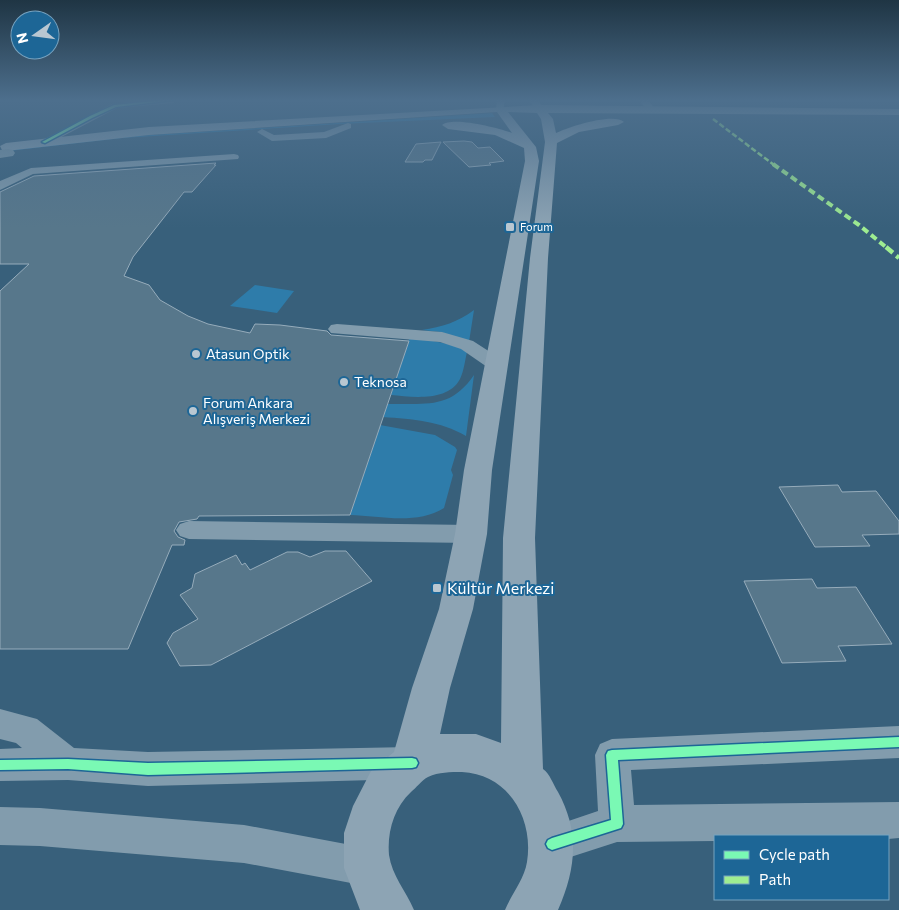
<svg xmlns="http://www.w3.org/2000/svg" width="899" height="910" font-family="Commissioner,sans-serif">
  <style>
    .green { fill: #2e7caa }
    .building { fill: #57778b; stroke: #96acbb }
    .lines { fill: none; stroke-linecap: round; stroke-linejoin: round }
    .minor { fill: #829cad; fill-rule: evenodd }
    .major { fill: #8da4b4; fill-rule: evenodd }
    .highway { fill: #809bab; fill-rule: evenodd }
    .quiet-far2 { stroke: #9fed91; stroke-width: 2.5; stroke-dasharray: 5.5 2.5; stroke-linecap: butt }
    .quiet-far1 { stroke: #9fed91; stroke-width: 4; stroke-dasharray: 7 4; stroke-linecap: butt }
    .quiet { stroke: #9fed91; stroke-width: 4.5; stroke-dasharray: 9 4.5; stroke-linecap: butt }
    .cycleway-casing { stroke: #1d6696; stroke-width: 3 }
    .cycleway { fill: #7af9b4; fill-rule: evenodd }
    .poi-dot { fill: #b9c7d1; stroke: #1d6696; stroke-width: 2 }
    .labels { text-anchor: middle; stroke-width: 4; stroke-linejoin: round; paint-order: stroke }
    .far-poi-label { font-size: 11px; fill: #fff; stroke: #1d6696; text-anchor: start }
    .poi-label { font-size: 14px; fill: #fff; stroke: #1d6696; text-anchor: start }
    .near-poi-label { font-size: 16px; fill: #fff; stroke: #1d6696; text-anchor: start }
  </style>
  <rect width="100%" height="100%" fill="#38607b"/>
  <g class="green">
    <polygon points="492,113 495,117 340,124 122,138 0,152 0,150 122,137"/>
    <polygon points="255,285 294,291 277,313 230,306"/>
    <path d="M474 310 469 342 441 332 422 330C442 327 458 322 474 310Z"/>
    <path d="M410 336 457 346 467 352C465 360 464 371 460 379 448 402 412 397 391 395Z"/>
    <path d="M474 375 466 436C440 421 413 419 383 417L387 404C426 403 450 410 474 375Z"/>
    <path d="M380 425 435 435 455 447 457 450 451 470 453 475 444 508C417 525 380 516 350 515Z"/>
  </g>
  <g class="building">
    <polygon points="464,141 472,142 478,148 490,147 504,161 489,163 491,165 469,167 443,142"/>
    <polygon points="441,142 432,160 425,160 423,162 405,162 416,144"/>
    <polygon points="216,163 214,165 216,165 192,192 184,192 133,257 124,276 149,285 160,300 188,316 208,324 250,333 255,324 280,325 327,331 331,335 409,341 350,515 199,516 197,519 179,522 174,531 178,537 185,540 184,545 172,545 128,649 0,649 0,291 29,264 0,264 0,192 34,176"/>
    <polygon points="838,485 842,492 876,491 899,521 899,534 862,535 870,546 815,547 779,487"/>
    <polygon points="325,551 346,551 372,581 211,665 180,666 167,643 173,633 198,619 180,595 192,588 195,574 236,555 242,565 245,563 250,570 287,552 298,552 310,557"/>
    <polygon points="812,579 817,588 856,587 892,644 838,646 846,661 782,663 744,581"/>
  </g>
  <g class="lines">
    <g class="minor">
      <polygon points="147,100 177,100 173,103 117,108 48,144 40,144 39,142 112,104"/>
      <polygon points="497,100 505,100 503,111 500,112 496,109"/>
      <polygon points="529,100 538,100 543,108 542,110 536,110"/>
      <polygon points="639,100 648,100 655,109 651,112 648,111"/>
      <polygon points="348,123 351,124 351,128 326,138 272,141 257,132 262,129 274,135 324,132"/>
      <polygon points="234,154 238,155 239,157 238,159 33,174 0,190 0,181 31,168"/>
      <polygon points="337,324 442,332 473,341 504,361 506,365 504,369 497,371 490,369 461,349 440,342 331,333 328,329 331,325"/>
      <polygon points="189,521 471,525 480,528 484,534 480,540 471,543 189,539 180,536 176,530 180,524"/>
      <polygon points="0,709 37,719 74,748 148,752 411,747 423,751 428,763 423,775 411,779 148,786 68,780 0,781 0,749 22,748 16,743 0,739"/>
      <polygon points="899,726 899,758 631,770 634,805 899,802 899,838 888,839 888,836 715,836 715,841 617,842 552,863 539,857 533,844 539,831 598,811 595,755 600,744 612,739"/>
      <polygon points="0,807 40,808 244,825 367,848 381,853 386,867 381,881 367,886 244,863 40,846 0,845"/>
    </g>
    <path class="major" d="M539 105 899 109V115L548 113 553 119 556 133C568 127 614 112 624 122L618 125 579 132 557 143 548 258 535 538 543 769C550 774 553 784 558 792 580 832 576 869 558 910H505C512 893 524 880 527 862 534 818 508 774 462 772 450 772 439 772 428 777 422 780 416 788 411 792 394 808 387 832 389 855 392 876 406 891 414 910H360L344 868V833L353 806 371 771 394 752 412 688 439 609 455 534 464 470 525 161 524 148 495 135 448 129 442 125C452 116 499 128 512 133L497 112 149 135 6 151 2 150 0 146 6 143 149 127ZM508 112 537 113 541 119 545 142 530 258 503 538 501 743 476 734H440L450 688 473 609 487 534 492 470 539 161 536 147Z"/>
    <polygon class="highway" points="8,149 13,150 15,153 13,156 0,158 0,150"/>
    <polyline class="quiet-far2" points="713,119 774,165"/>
    <polyline class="quiet-far1" points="773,164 859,225 887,248"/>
    <polyline class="quiet" points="886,247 899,258"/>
    <defs>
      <g id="cycleway">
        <polygon points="164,100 174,100 116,107 92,118 45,143 42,142 90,116 114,105"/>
        <polygon points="899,737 899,747 618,760 623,824 621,828 552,850 548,848 546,844 548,840 552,838 611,820 606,755 608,751 612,750"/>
        <polygon points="412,758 416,759 418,763 416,767 412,768 148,775 68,769 0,770 0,760 68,759 148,763"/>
      </g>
    </defs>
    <use href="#cycleway" class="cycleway-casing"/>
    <use href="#cycleway" class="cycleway"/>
  </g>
  <linearGradient id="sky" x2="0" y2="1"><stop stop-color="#1f3544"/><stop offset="0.44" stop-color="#4d6f8d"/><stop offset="1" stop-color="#4d6f8d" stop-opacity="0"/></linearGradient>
  <rect width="899" height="228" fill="url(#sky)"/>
  <g class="poi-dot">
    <rect x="505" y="222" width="10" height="10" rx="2.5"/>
    <circle cx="196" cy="354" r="5"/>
    <circle cx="344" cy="382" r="5"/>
    <circle cx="193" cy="411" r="5"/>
    <rect x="432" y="583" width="10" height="10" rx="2.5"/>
  </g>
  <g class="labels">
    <g class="far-poi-label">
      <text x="520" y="231">Forum</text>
    </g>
    <g class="poi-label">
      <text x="206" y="359">Atasun Optik</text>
      <text x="354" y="387">Teknosa</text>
      <text x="203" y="408">Forum Ankara<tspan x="203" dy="16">Alışveriş Merkezi</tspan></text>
    </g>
    <g class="near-poi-label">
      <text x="447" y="594">Kültür Merkezi</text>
    </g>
  </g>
  <rect x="714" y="835" width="175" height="65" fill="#1d6696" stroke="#77a3c0"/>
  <rect x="724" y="851" width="25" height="8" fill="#7af9b4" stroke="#77a3c0"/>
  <text x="759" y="860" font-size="15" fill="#ffffff">Cycle path</text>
  <rect x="724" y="876" width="25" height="8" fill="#9fed91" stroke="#77a3c0"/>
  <text x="759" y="885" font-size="15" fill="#ffffff">Path</text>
  <g transform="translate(35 35) rotate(256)"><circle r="24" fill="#1d6696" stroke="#77a3c0"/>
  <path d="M0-4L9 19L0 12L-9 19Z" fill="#b9c7d1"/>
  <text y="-8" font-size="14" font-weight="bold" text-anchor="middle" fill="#ffffff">N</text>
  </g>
</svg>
